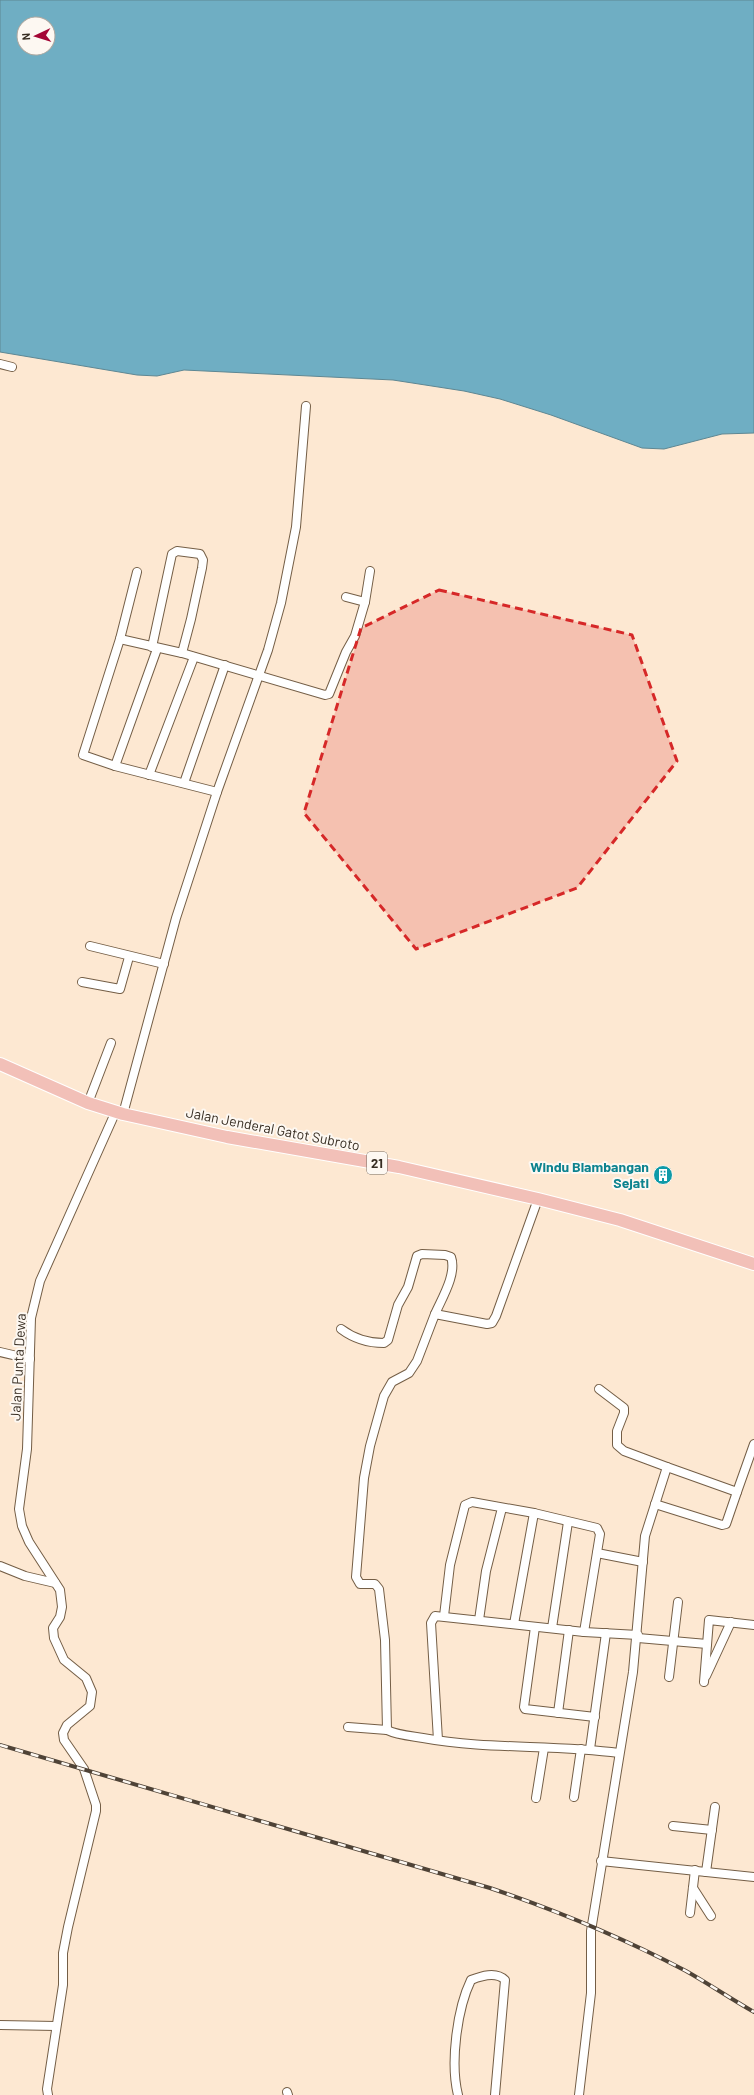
<svg xmlns="http://www.w3.org/2000/svg" width="754" height="2095" font-family="Barlow,sans-serif">
  <style>
    .water { fill: #6faec3; stroke: #5e8793; fill-rule: evenodd }
    .lines { fill: none; stroke-linecap: round; stroke-linejoin: round }
    .minor-casing { stroke: #745e46; stroke-width: 10 }
    .highway-casing { stroke: #fff; stroke-width: 14 }
    .minor { stroke: #fff; stroke-width: 8 }
    .highway { stroke: #f2c0b8; stroke-width: 12 }
    .rail-casing { stroke: #4f4337; stroke-width: 4 }
    .rail { stroke: #fdf8f2; stroke-width: 2.5; stroke-dasharray: 8; stroke-linecap: butt }
    .marked { fill: #d62828; fill-opacity: 0.2; stroke: #d62828; stroke-width: 3; stroke-dasharray: 8 5; stroke-linejoin: round }
    .labels { text-anchor: middle; stroke-width: 4; stroke-linejoin: round; paint-order: stroke }
    .shield { fill: #fdf8f2; stroke: #726a60; stroke-width: 1 }
    .shield-label { font-size: 13px; font-weight: bold; fill: #372d22 }
    .street-label { font-size: 14px; fill: #372d22; stroke: #fdf8f2 }
    .culture-label { font-size: 14px; font-weight: bold; fill: #0d838f; stroke: #fdf8f2; text-anchor: end }
  </style>
  <rect width="100%" height="100%" fill="#fde8d2"/>
  <path class="water" d="M0 0H754V433L722 434 664 449 642 448 551 415 500 399 464 391 393 380 184 370 157 376 137 375 0 352ZM24 24H48V48H24Z"/>
  <g class="lines">
    <defs>
      <g id="minor">
        <polyline points="0,364 12,367"/>
        <polyline points="137,572 120,639 83,755 115,766 217,792"/>
        <polyline points="346,597 365,602"/>
        <polyline points="120,639 182,653 325,695 329,694 346,652 355,636 365,602 370,571"/>
        <polyline points="152,647 172,554 177,551 200,554 203,560 202,568 191,619 182,653"/>
        <polyline points="115,766 157,649"/>
        <polyline points="149,775 194,657"/>
        <polyline points="184,783 225,665"/>
        <polyline points="90,946 164,964"/>
        <polyline points="82,982 120,989 129,957"/>
        <polyline points="88,1103 111,1043"/>
        <polyline points="123,1114 176,918 217,792 268,650 281,603 296,527 306,406"/>
        <path d="M538 1199 496 1316 492 1323 487 1324 435 1314 417 1361 409 1373 392 1382 384 1396 370 1446 364 1478 356 1577 360 1584H375L379 1589 385 1640 387 1730C397 1735 411 1736 423 1738 488 1750 554 1744 619 1753"/>
        <path d="M341 1329C353 1338 369 1343 384 1343L388 1340 398 1305 408 1287 417 1256 422 1254 445 1255 451 1257C457 1274 442 1298 435 1314"/>
        <polyline points="0,1352 30,1359"/>
        <polyline points="599,1389 624,1408 624,1413 617,1431 617,1445 624,1451 667,1467"/>
        <polyline points="655,1504 722,1525 726,1524 737,1492"/>
        <polyline points="597,1553 643,1562"/>
        <polyline points="0,1566 25,1576 55,1583"/>
        <polyline points="444,1616 450,1565 465,1505 472,1502 534,1513 597,1528 600,1534 584,1632"/>
        <polyline points="479,1620 486,1571 502,1508"/>
        <polyline points="514,1624 534,1513"/>
        <polyline points="535,1627 524,1707 525,1709 595,1717"/>
        <polyline points="552,1628 568,1522"/>
        <polyline points="638,1638 707,1644"/>
        <polyline points="706,1676 731,1622"/>
        <polyline points="669,1677 678,1602"/>
        <polyline points="704,1682 709,1620 754,1625"/>
        <polyline points="558,1713 569,1630"/>
        <polyline points="348,1727 387,1730"/>
        <polyline points="438,1740 431,1623 435,1616 584,1632 638,1635"/>
        <polyline points="590,1749 606,1633"/>
        <polyline points="574,1797 581,1749"/>
        <polyline points="536,1798 544,1748"/>
        <polyline points="673,1826 712,1830"/>
        <polyline points="601,1861 754,1877"/>
        <polyline points="706,1872 715,1807"/>
        <polyline points="693,1888 711,1916"/>
        <polyline points="690,1913 695,1870"/>
        <polyline points="0,2025 56,2026"/>
        <polyline points="287,2092 288,2095"/>
        <polyline points="48,2095 47,2089 63,1985 63,1953 68,1927 96,1811 96,1805 84,1769 64,1740 63,1733 67,1725 90,1706 92,1692 86,1678 64,1660 54,1638 53,1628 60,1617 62,1607 60,1590 29,1542 22,1526 19,1509 27,1449 31,1318 40,1281 116,1111"/>
        <path d="M458 2095C450 2063 457 2009 471 1980 481 1976 496 1971 505 1980L495 2095"/>
        <polyline points="579,2095 591,1993 591,1931 633,1672 645,1536 667,1467 737,1492 754,1444"/>
      </g>
      <polyline id="highway" points="0,1064 88,1103 123,1114 227,1137 399,1167 538,1199 620,1220 754,1264"/>
    </defs>
    <use href="#minor" class="minor-casing"/>
    <use href="#highway" class="highway-casing"/>
    <use href="#minor" class="minor"/>
    <use href="#highway" class="highway"/>
    <defs>
      <path id="rail" d="M0 1745 490 1888C558 1911 623 1938 686 1971 709 1984 731 1999 754 2012"/>
    </defs>
    <use href="#rail" class="rail-casing"/>
    <use href="#rail" class="rail"/>
  </g>
  <path class="marked" d="M439 590 632 635 677 761 577 888 416 949 304 813 361 628Z"/>
  <defs>
    <symbol id="building-disc" viewBox="-11 -11 22 22"><circle r="9.5" fill="#0f9aa8" stroke="#fdf8f2"/><path d="M-4-6H4V6H1V3H-1V6H-4ZM-2.5-4.3h1.7v1.8h-1.7ZM.8-4.3h1.7v1.8H.8ZM-2.5-1h1.7V.8h-1.7ZM.8-1h1.7V.8H.8Z" fill="#fff"/></symbol>
  </defs>
  <g fill-rule="evenodd">
    <use href="#building-disc" x="652" y="1164" width="22" height="22"/>
  </g>
  <g class="labels">
    <rect class="shield" x="367" y="1152" width="20" height="22" rx="3"/>
    <g class="shield-label">
      <text x="377" y="1168">21</text>
    </g>
    <g class="street-label">
      <text transform="translate(273 1129) rotate(11)" y="5">Jalan Jenderal Gatot Subroto</text>
      <text transform="translate(18 1367) rotate(-87)" y="5">Jalan Punta Dewa</text>
    </g>
    <g class="culture-label">
      <text x="649" y="1172">Windu Blambangan<tspan x="649" dy="16">Sejati</tspan></text>
    </g>
  </g>
  <g transform="translate(36 36) rotate(266)"><circle r="19" fill="#fdf8f2" stroke="#aea79f"/>
  <path d="M0-3L7 15L0 10L-7 15Z" fill="#a40635"/>
  <text y="-6" font-size="11" font-weight="bold" text-anchor="middle" fill="#372d22">N</text>
  </g>
</svg>
